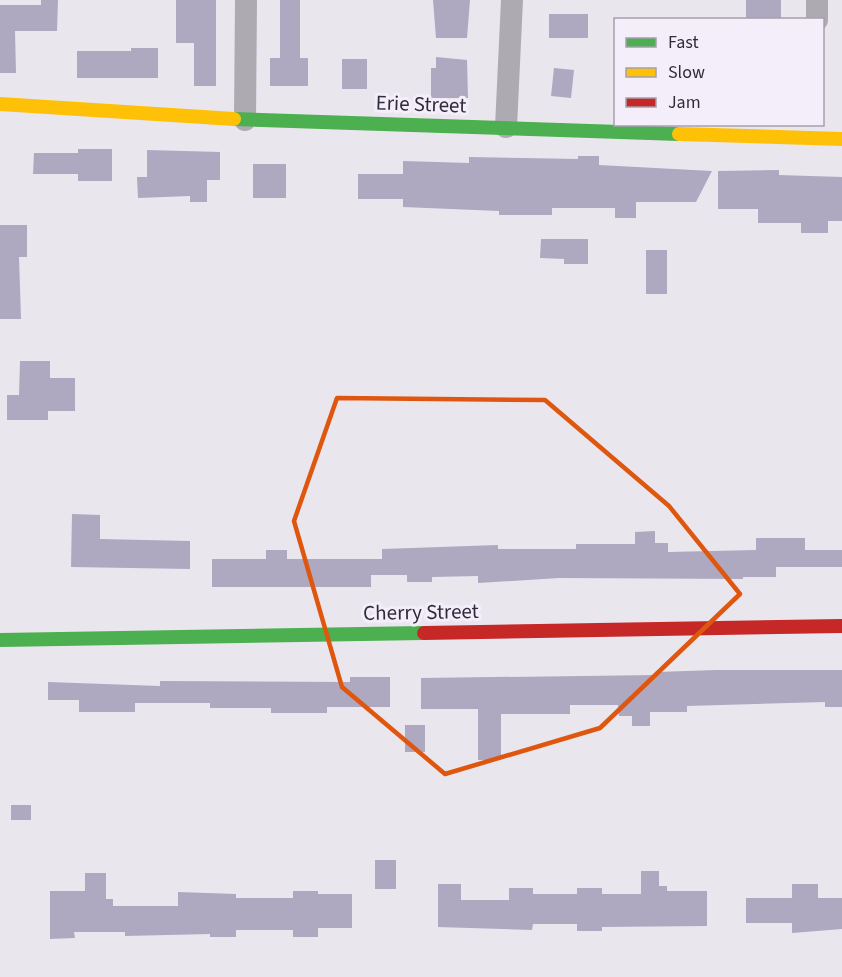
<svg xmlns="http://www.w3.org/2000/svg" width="842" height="977" font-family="'Source Sans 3',sans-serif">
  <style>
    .building { fill: #aea8c1 }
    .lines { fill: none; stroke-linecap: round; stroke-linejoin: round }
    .street { stroke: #adaab2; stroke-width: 22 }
    .fast { stroke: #4caf50; stroke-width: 14 }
    .slow { stroke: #ffc107; stroke-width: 14 }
    .jam { stroke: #c62828; stroke-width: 14 }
    .marked { fill: none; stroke: #df570e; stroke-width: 4.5; stroke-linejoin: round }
    .labels { text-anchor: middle; stroke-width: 6; stroke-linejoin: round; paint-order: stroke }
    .street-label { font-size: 21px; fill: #2f2c3a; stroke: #f4eefa }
  </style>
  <rect width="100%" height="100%" fill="#eae6ee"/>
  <g class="building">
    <polygon points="41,0 58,0 57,31 15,31 16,73 0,73 0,5 41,5"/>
    <polygon points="176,0 216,0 216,86 194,86 194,43 176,43"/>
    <polygon points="280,0 300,0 300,58 308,58 308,86 270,86 270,58 280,58"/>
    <polygon points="433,0 470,0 467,38 436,38"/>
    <rect x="746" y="0" width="35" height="20"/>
    <rect x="549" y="14" width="39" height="24"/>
    <polygon points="131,48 158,48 158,78 77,78 77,51 131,51"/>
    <polygon points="436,57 467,60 468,98 431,98 431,68 436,68"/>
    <rect x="342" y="59" width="25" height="30"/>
    <polygon points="554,68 574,70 571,98 551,96"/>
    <polygon points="78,149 112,149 112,181 78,181 78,174 33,174 34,153 78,153"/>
    <polygon points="147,150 220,152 220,180 207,180 207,202 190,202 190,196 138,198 137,177 147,177"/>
    <polygon points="578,156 599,156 599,165 712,171 696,202 636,202 636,218 615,218 615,208 552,208 552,215 499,215 499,211 403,207 403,199 358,199 358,174 403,174 403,161 469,163 469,157 578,159"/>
    <rect x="253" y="164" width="33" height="34"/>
    <polygon points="779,170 779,175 842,177 842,221 828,221 828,233 801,233 801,223 758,223 758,209 718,209 718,171"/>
    <polygon points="0,225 27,225 27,257 19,257 21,319 0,319"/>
    <polygon points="541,239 588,239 588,264 564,264 564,259 540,258"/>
    <rect x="646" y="250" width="21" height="44"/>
    <polygon points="20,361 50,361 50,378 75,378 75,411 48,411 48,420 7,420 7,395 19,395"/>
    <polygon points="72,514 100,515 100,539 190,541 190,569 71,567"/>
    <polygon points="655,531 655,543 668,543 668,552 756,550 756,538 805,538 805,550 842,550 842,567 776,567 776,577 743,577 743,579 559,578 478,583 478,576 432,577 432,582 407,582 407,575 371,575 371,587 212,587 212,559 266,559 266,550 287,550 287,559 382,559 382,549 498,545 498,549 576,549 576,544 635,544 635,532"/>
    <polygon points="716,670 842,670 842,707 825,707 825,702 687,706 687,712 650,712 650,726 632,726 632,716 619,716 618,705 570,705 570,714 501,714 501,760 478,760 478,709 421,709 421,678 657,675 657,672"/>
    <polygon points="350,677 390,677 390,707 327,707 327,713 271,713 271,708 210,708 210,703 135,703 135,712 79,712 79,700 48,700 48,682 160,686 160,681 350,682"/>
    <rect x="405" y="725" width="20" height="27"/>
    <rect x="11" y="805" width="20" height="15"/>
    <rect x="375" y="860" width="21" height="29"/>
    <polygon points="641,871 659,871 659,886 667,886 667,891 707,891 707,926 602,927 602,931 577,931 577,924 533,924 532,930 438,927 438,884 461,884 461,900 509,900 509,888 533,888 533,894 577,894 577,888 602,888 602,894 641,894"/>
    <polygon points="85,873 106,873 106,899 113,899 113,906 178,906 178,892 236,894 236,898 293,898 293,891 318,891 318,894 352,894 352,928 318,928 318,937 293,937 293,930 236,930 236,937 210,937 210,934 125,936 125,932 74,932 75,938 50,939 50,891 85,891"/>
    <polygon points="792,884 818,884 818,898 842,898 842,929 792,933 792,923 746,923 746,898 792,898"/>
  </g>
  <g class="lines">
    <g class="street">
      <polyline points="817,20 817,0"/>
      <polyline points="245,120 246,0"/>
      <polyline points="506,127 512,0"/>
    </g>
    <g class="fast">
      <polyline points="234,119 679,134"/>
      <polyline points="0,640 424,633"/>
    </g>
    <g class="slow">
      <polyline points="0,104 234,119"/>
      <polyline points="679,134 842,139"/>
    </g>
    <polyline class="jam" points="424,633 842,626"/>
  </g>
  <path class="marked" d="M337 398 545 400 669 506 740 594 600 728 445 774 342 687 294 521Z"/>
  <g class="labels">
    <g class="street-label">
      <text transform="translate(421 104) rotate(2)" y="7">Erie Street</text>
      <text transform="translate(421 612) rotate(-1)" y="7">Cherry Street</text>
    </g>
  </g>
  <rect x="614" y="18" width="210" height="108" fill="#f4eefa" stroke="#a5a0ad" stroke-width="1.5"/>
  <rect x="626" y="38" width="30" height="9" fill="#4caf50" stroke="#a5a0ad" stroke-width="1.5"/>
  <text x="668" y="48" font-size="18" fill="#2f2c3a">Fast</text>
  <rect x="626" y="68" width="30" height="9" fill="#ffc107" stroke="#a5a0ad" stroke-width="1.5"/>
  <text x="668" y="78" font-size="18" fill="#2f2c3a">Slow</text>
  <rect x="626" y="98" width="30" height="9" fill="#c62828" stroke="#a5a0ad" stroke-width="1.5"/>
  <text x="668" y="108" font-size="18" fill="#2f2c3a">Jam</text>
</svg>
